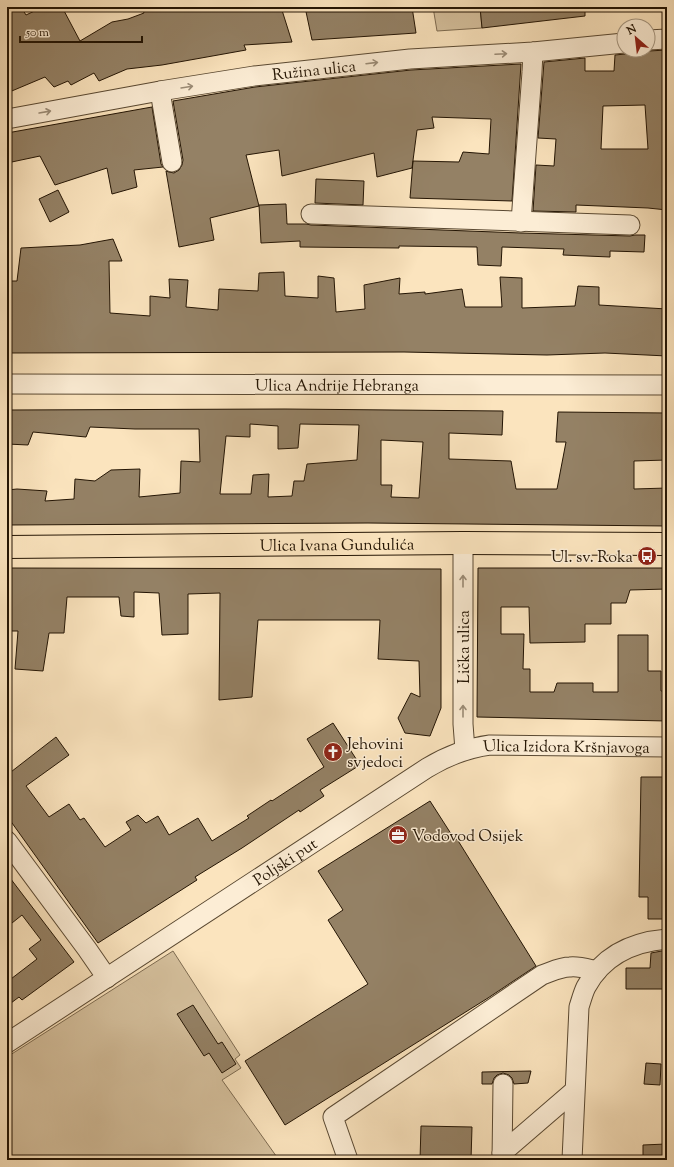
<svg xmlns="http://www.w3.org/2000/svg" width="674" height="1167" font-family="'Sorts Mill Goudy',serif">
  <style>
    .green { fill: #d6c19e; stroke: #7d6b51 }
    .building { fill: #948165; stroke: #241504; fill-rule: evenodd }
    .lines { fill: none; stroke-linecap: round; stroke-linejoin: round }
    .minor-casing { stroke: #5a4932; stroke-width: 21 }
    .major-casing { stroke: #241504; stroke-width: 24 }
    .minor { stroke: #fcedd5; stroke-width: 19 }
    .major { stroke: #fbe4be; stroke-width: 22 }
    .oneway { stroke: #9b8c77 }
    .labels { text-anchor: middle; stroke-width: 3; stroke-linejoin: round; paint-order: stroke }
    .street-label { font-size: 16px; fill: #241504; stroke: #fcedd5 }
    .poi-label { font-size: 16px; fill: #241504; stroke: #fcedd5; text-anchor: start }
  </style>
  <rect width="100%" height="100%" fill="#fbe4be"/>
  <filter id="stains"><feTurbulence type="fractalNoise" baseFrequency=".005" numOctaves="4"/><feColorMatrix values="0 0 0 0 .2 0 0 0 0 .09 0 0 0 0 .02 0 0 0 .5 -.17"/></filter>
  <radialGradient id="worn" r=".72"><stop offset=".6" stop-color="#630" stop-opacity="0"/><stop offset="1" stop-color="#630" stop-opacity=".3"/></radialGradient>
  <g class="green">
    <polygon points="433,7 480,7 482,28 437,31"/>
    <polygon points="173,951 240,1055 235,1059 241,1068 222,1080 279,1160 7,1160 7,1057"/>
  </g>
  <g class="building">
    <polygon points="15,7 21,7 26,15 43,7 62,7 80,41 112,22 128,19 144,13 142,7 281,7 292,42 244,45 246,50 162,65 127,69 99,81 94,73 71,85 68,81 54,87 45,77 7,93 7,12"/>
    <polygon points="305,7 412,7 416,33 312,40"/>
    <polygon points="480,7 585,7 585,16 482,28"/>
    <path d="M667 50V210L648 208 576 205V212L533 211 536 165 554 166 556 139 538 138 544 62 585 58V71H614L615 55 625 54 630 52ZM645 105 648 149H601L603 106Z"/>
    <polygon points="521,64 512,201 410,198 413,161 459,162 463,152 489,154 491,119 432,117 434,128 417,130 412,168 377,177 374,153 282,176 279,150 246,155 259,206 210,218 214,240 179,247 166,171 169,172 174,173 179,170 182,165 183,160 173,101 255,87 411,70"/>
    <polygon points="152,107 161,164 163,167 134,170 137,187 112,194 107,168 55,185 40,156 7,163 7,133"/>
    <polygon points="316,179 364,181 363,205 315,203"/>
    <polygon points="58,190 69,212 50,222 39,199"/>
    <polygon points="286,204 287,224 306,224 311,225 521,233 630,236 635,235 645,235 644,252 610,251 610,257 563,255 564,249 502,247 501,266 478,265 477,247 399,246 399,248 300,247 300,241 261,243 259,205"/>
    <polygon points="113,239 122,261 109,261 110,313 150,316 150,296 170,298 169,279 188,280 186,307 218,310 219,289 258,291 259,273 284,272 285,296 318,298 318,276 334,278 336,312 365,309 364,285 400,278 399,294 425,292 425,294 462,289 465,307 502,307 500,277 522,278 522,308 575,306 578,286 599,287 599,305 667,309 667,356 605,353 547,355 404,352 7,353 7,281 17,281 21,248 80,245"/>
    <path d="M285 409 503 411 502 435 449 433V459L511 461 516 489H557L566 442H556L558 412 667 413V460L634 461V489L667 488V526L368 523 7 525V490L17 489 47 491 45 501 74 499 75 479 95 481 111 470 140 469 139 497 180 493 181 461 200 462 199 429H135L90 427 86 437 33 432 28 445 7 444V410ZM250 424 278 426V449L298 448 300 424 359 425 357 460 307 464 304 481H294L292 496 268 497 269 474 253 475 251 494H220L226 436 250 437ZM381 440 423 442 419 498 391 497 392 485H381Z"/>
    <polygon points="7,568 441,569 441,708 430,736 405,733 398,718 411,693 420,697 419,661 378,659 380,620 258,620 252,697 219,700 220,593 188,594 188,634 162,635 159,593 134,592 134,617 121,616 119,597 67,597 64,633 49,633 43,671 15,669 18,631 7,631"/>
    <polygon points="478,568 667,568 667,589 630,590 626,603 611,603 611,624 585,624 585,642 530,643 529,607 501,607 501,634 524,634 523,669 530,669 530,692 554,692 557,683 593,683 593,692 618,692 618,635 648,635 648,671 661,671 661,691 667,691 667,721 477,717"/>
    <polygon points="333,723 360,765 320,790 324,796 300,812 299,810 242,848 195,877 197,880 98,943 7,816 7,775 56,737 69,755 26,786 49,817 69,804 80,820 84,818 105,847 131,830 126,822 138,815 146,823 158,816 169,835 198,818 212,841 249,818 247,816 271,800 272,801 324,767 307,739"/>
    <polygon points="641,777 667,777 667,919 648,919 648,897 639,897"/>
    <polygon points="430,801 455,840 457,839 536,966 488,998 285,1125 245,1061 368,984 328,920 343,910 318,871"/>
    <polygon points="7,874 74,962 22,1000 19,997 7,1006 7,982 37,959 29,949 41,940 22,915 7,927"/>
    <polygon points="667,950 667,989 626,989 626,968 650,968 651,953"/>
    <polygon points="193,1005 218,1044 222,1042 236,1064 222,1073 209,1053 204,1056 177,1014"/>
    <polygon points="646,1063 661,1064 660,1085 644,1084"/>
    <polygon points="531,1071 528,1083 514,1084 512,1078 509,1075 503,1073 497,1075 494,1078 492,1084 482,1084 482,1072"/>
    <polygon points="421,1126 472,1127 471,1160 420,1160"/>
    <polygon points="666,1144 666,1160 643,1160 643,1145"/>
  </g>
  <g class="lines">
    <defs>
      <g id="minor">
        <polyline points="648,40 667,39"/>
        <polyline points="160,91 172,162"/>
        <path id="s1" d="M7 119 160 91 254 76 410 59 533 52 624 43"/>
        <polyline points="311,214 630,225"/>
        <polyline points="521,222 532,72 533,52"/>
        <path id="s2" d="M7 384 667 385"/>
        <polyline points="463,543 463,724 465,750"/>
        <polyline points="7,841 87,949 107,978"/>
        <path id="s3" d="M7 1043 427 768C447 756 467 748 490 745L667 747"/>
        <polyline points="502,1153 574,1091"/>
        <path d="M348 1160 333 1117 542 975C551 972 560 967 570 967 579 966 588 969 597 971"/>
        <polyline points="502,1160 503,1084"/>
        <path d="M572 1160 579 1007C581 1001 583 993 586 987 603 955 632 942 667 939"/>
      </g>
      <g id="major">
        <path id="s4" d="M7 547 463 543 667 544"/>
      </g>
    </defs>
    <use href="#minor" class="minor-casing"/>
    <use href="#major" class="major-casing"/>
    <use href="#minor" class="minor"/>
    <use href="#major" class="major"/>
  </g>
  <defs><path id="oneway-shaft" d="M-6 0H5M1.5-3L5.5 0L1.5 3" fill="none" stroke-width="1.6" stroke-linecap="round" stroke-linejoin="round"/></defs>
  <g class="oneway">
    <use href="#oneway-shaft" transform="translate(501 54) rotate(-3)"/>
    <use href="#oneway-shaft" transform="translate(372 63) rotate(-7)"/>
    <use href="#oneway-shaft" transform="translate(187 87) rotate(-9)"/>
    <use href="#oneway-shaft" transform="translate(45 112) rotate(-10)"/>
    <use href="#oneway-shaft" transform="translate(463 581) rotate(-90)"/>
    <use href="#oneway-shaft" transform="translate(463 711) rotate(-90)"/>
  </g>
  <defs>
    <symbol id="bus-disc" viewBox="-11 -11 22 22"><circle r="9.5" fill="#8f2418" stroke="#fcedd5"/><path d="M-5-6H5V4H4V6H2V4H-2V6H-4V4H-5ZM-3.5-4V0h7V-4ZM-3.5 1.2v1.5H-2V1.2ZM2 1.2v1.5H3.5V1.2Z" fill="#fff"/></symbol>
    <symbol id="church-disc" viewBox="-11 -11 22 22"><circle r="9.5" fill="#8f2418" stroke="#fcedd5"/><path d="M-1.2-6h2.4v3.5h3.3v2.4h-3.3V6h-2.4V-.1h-3.3v-2.4h3.3Z" fill="#fff"/></symbol>
    <symbol id="office-disc" viewBox="-11 -11 22 22"><circle r="9.5" fill="#8f2418" stroke="#fcedd5"/><path d="M-6-3h4V-5.5h4V-3h4V5H-6ZM-1-4.5V-3h2v-1.5ZM-6 0V1H6V0Z" fill="#fff"/></symbol>
  </defs>
  <g fill-rule="evenodd">
    <use href="#bus-disc" x="636" y="545" width="22" height="22"/>
    <use href="#church-disc" x="322" y="741" width="22" height="22"/>
    <use href="#office-disc" x="387" y="824" width="22" height="22"/>
  </g>
  <g class="labels">
    <g class="street-label">
      <text dy="6" stroke="none"><textPath href="#s1" startOffset="311">Ružina ulica</textPath></text>
      <text dy="6" stroke="none"><textPath href="#s2" startOffset="330">Ulica Andrije Hebranga</textPath></text>
      <text dy="6" stroke="none"><textPath href="#s4" startOffset="330">Ulica Ivana Gundulića</textPath></text>
      <text transform="translate(463 647) rotate(-90)" y="6">Lička ulica</text>
      <text dy="6" stroke="none"><textPath href="#s3" startOffset="646">Ulica Izidora Kršnjavoga</textPath></text>
      <text dy="6" stroke="none"><textPath href="#s3" startOffset="332">Poljski put</textPath></text>
    </g>
    <g class="poi-label">
      <text x="633" y="562" text-anchor="end">Ul. sv. Roka</text>
      <text x="347" y="749">Jehovini<tspan x="347" dy="18">svjedoci</tspan></text>
      <text x="412" y="841">Vodovod Osijek</text>
    </g>
  </g>
  <rect width="674" height="1167" fill="none" stroke="#fbe4be" stroke-width="24"/>
  <rect x="8" y="8" width="658" height="1151" fill="none" stroke="#241504" stroke-width="2"/>
  <rect x="12" y="12" width="650" height="1143" fill="none" stroke="#241504"/>
  <g transform="translate(636 38) rotate(332)"><circle r="19" fill="#fcedd5" stroke="#a69781"/>
  <path d="M0-3L7 15L0 10L-7 15Z" fill="#8f2418"/>
  <text y="-6" font-size="11" font-weight="bold" text-anchor="middle" fill="#241504">N</text>
  </g>
  <path d="M20 36v6h122v-6" fill="none" stroke="#241504" stroke-width="2"/>
  <text x="26" y="36" font-size="12" fill="#241504" stroke="#fcedd5" stroke-width="3" paint-order="stroke">50 m</text>
  <rect width="100%" height="100%" filter="url(#stains)"/>
  <rect width="100%" height="100%" fill="url(#worn)"/>
</svg>
